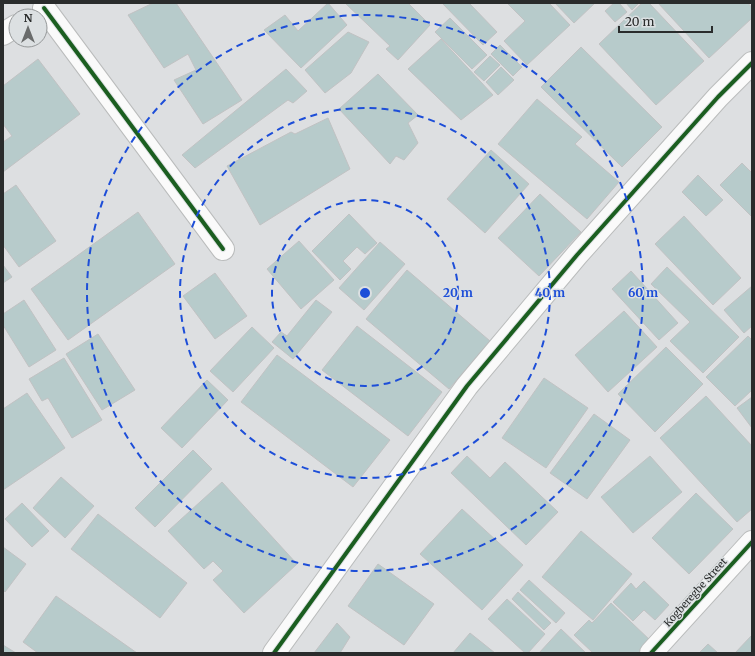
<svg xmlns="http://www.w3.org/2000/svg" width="755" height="656" font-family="Merriweather,serif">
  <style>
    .building { fill: #b7cbcb; stroke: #c1c2c3 }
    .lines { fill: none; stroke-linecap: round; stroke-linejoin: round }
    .minor-casing { stroke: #babcbc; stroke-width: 24 }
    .minor { stroke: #fafafa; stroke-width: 22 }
    .cycleway-casing { stroke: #dce0e2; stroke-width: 6 }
    .cycleway { stroke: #1b5e20; stroke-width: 4 }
    .ring { fill: none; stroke: #1d4ed8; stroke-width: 2; stroke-dasharray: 7 5 }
    .labels { text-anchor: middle; stroke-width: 3; stroke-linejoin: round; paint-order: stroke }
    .street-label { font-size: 10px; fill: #2a2c2c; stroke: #dce0e2 }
    .centre { fill: #1d4ed8; stroke: #dce0e2; stroke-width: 2 }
    .ring-label { font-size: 12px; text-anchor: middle; font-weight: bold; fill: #1d4ed8; stroke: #dce0e2; stroke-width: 3; stroke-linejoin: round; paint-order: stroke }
  </style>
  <rect width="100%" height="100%" fill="#dddfe1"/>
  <g class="building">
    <polygon points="153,3 176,3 242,100 203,124 174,80 196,70 188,54 164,68 128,15"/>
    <polygon points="328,3 347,25 301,68 264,30 285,15 298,31"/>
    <polygon points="345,3 408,3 430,25 398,60 386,49 390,46"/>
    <polygon points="442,3 469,3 497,32 483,45"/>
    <polygon points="507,3 549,3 570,25 527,65 504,41 525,21"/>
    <polygon points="555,3 595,3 574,23"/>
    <polygon points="614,3 619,3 627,12 615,22 605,11"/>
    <polygon points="626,3 639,3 632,10"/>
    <polygon points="642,3 649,3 704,61 656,105 599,44"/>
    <polygon points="658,3 748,3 752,8 752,18 709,58"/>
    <polygon points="450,18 487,55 472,69 435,32"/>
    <polygon points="348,32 369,42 351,73 325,93 305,70"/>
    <polygon points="441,39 493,95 461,120 408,69"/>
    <polygon points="500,45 522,67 513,76 491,54"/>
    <polygon points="581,47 662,127 622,167 541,87"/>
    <polygon points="490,56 500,65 484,81 474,72"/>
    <polygon points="38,59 80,114 3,172 3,142 12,136 3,124 3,86"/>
    <polygon points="501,67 514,80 498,95 486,82"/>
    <polygon points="286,69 307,91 293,103 288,100 195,168 182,155"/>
    <polygon points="378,74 418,115 408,123 418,143 404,160 396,156 390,164 339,109"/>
    <polygon points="537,99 582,137 575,144 619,182 587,219 498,144"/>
    <polygon points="328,118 350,169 260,225 227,166 291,132 295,134"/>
    <polygon points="491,150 529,184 485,233 447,199"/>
    <polygon points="742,163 752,173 752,217 720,185"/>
    <polygon points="698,175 723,200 706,216 682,192"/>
    <polygon points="16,185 56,241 19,267 3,245 3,194"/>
    <polygon points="540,194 581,232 539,276 498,238"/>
    <polygon points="138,212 175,264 68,340 31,289"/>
    <polygon points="349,214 377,243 365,254 357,247 343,261 351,269 340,280 312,251"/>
    <polygon points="684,216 741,278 713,305 655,244"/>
    <polygon points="299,241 334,280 301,309 267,269"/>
    <polygon points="380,242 405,264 364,310 339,288"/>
    <polygon points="3,265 12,277 3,283"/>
    <polygon points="667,267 739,337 703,373 670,341 690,322 651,284"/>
    <polygon points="407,270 490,341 449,389 366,319"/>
    <polygon points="631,271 678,323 659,340 612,289"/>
    <polygon points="215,273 247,316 215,339 183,296"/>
    <polygon points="752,286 752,326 744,333 724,310"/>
    <polygon points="24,300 56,350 29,367 3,325 3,314"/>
    <polygon points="316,300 332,312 293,359 272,342 281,332 287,336"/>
    <polygon points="624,311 657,347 608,392 575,355"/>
    <polygon points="357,326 442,392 408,436 322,370"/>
    <polygon points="252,327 274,348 233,392 210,371"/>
    <polygon points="98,334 135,390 102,410 66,354"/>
    <polygon points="748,336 752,340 752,390 735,406 706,377"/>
    <polygon points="666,347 703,384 655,432 618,394"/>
    <polygon points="277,355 390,440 353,487 241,402"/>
    <polygon points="64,358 102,420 72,438 48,398 42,401 29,379"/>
    <polygon points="544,378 588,408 546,468 502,438"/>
    <polygon points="207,380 228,400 182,448 161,428"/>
    <polygon points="27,393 65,448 3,490 3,409"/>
    <polygon points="706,396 752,446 752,509 737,522 660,438"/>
    <polygon points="752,397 752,428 737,408"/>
    <polygon points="594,414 630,440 587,499 550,473"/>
    <polygon points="193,450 212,469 155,527 135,508"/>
    <polygon points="467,456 490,478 505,462 558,512 526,545 451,473"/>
    <polygon points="650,456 682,492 633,533 601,497"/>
    <polygon points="61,477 94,506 65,538 33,508"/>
    <polygon points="222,482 297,564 244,613 213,580 223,571 213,561 204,569 168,531"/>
    <polygon points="696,493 733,529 689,574 652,538"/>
    <polygon points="22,503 49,531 32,547 5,519"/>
    <polygon points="462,509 523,565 482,610 420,554"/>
    <polygon points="98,514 187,583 160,618 71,549"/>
    <polygon points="581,531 632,574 593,620 542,577"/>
    <polygon points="3,547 26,564 5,592 3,590"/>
    <polygon points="378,564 434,604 404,645 348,606"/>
    <polygon points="529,580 565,613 556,623 520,590"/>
    <polygon points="644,581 669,605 655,620 644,610 633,621 613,602 631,583 636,589"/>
    <polygon points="518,592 551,623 544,630 512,599"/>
    <polygon points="56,596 137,653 38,653 23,642"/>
    <polygon points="507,599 545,634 528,653 525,653 488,619"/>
    <polygon points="611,603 652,642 641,653 593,653 574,635 589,620 592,623"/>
    <polygon points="337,623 350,637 340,653 314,653"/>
    <polygon points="561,629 586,653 539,653"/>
    <polygon points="470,633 495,653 453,653"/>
    <polygon points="752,635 752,653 735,653"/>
    <polygon points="708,644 718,653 699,653"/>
    <polygon points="3,645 16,653 3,653"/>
  </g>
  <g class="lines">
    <defs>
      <g id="minor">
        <polyline points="44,8 223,249"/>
        <polyline points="3,34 16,26"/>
        <polyline points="274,653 467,386 577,255 718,97 752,63"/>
        <polyline points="651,653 752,542"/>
      </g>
    </defs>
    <use href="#minor" class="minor-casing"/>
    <use href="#minor" class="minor"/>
    <defs>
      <g id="cycleway">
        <polyline points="44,8 223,249"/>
        <polyline points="274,653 467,386 577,255 718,97 752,63"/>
        <polyline points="651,653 752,542"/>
      </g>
    </defs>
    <use href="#cycleway" class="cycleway-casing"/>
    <use href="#cycleway" class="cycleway"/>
  </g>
  <g class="ring">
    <circle cx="365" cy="293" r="93"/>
    <circle cx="365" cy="293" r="185"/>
    <circle cx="365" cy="293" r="278"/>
  </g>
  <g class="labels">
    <g class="street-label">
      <text transform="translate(695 592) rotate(-48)" y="4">Kogberegbe Street</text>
    </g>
  </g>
  <circle cx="365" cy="293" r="6" class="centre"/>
  <g class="ring-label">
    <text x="458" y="297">20 m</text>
    <text x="550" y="297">40 m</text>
    <text x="643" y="297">60 m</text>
  </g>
  <rect width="755" height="656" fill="none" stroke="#2a2c2c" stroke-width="8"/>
  <g transform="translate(28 28)"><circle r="19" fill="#dce0e2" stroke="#959899"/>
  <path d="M0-3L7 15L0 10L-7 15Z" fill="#696b6b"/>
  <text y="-6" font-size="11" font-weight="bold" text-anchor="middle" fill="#2a2c2c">N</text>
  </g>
  <path d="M619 26v6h93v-6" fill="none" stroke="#2a2c2c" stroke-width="2"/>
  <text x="625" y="26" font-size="12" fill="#2a2c2c" stroke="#dce0e2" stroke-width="3" paint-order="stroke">20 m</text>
</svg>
